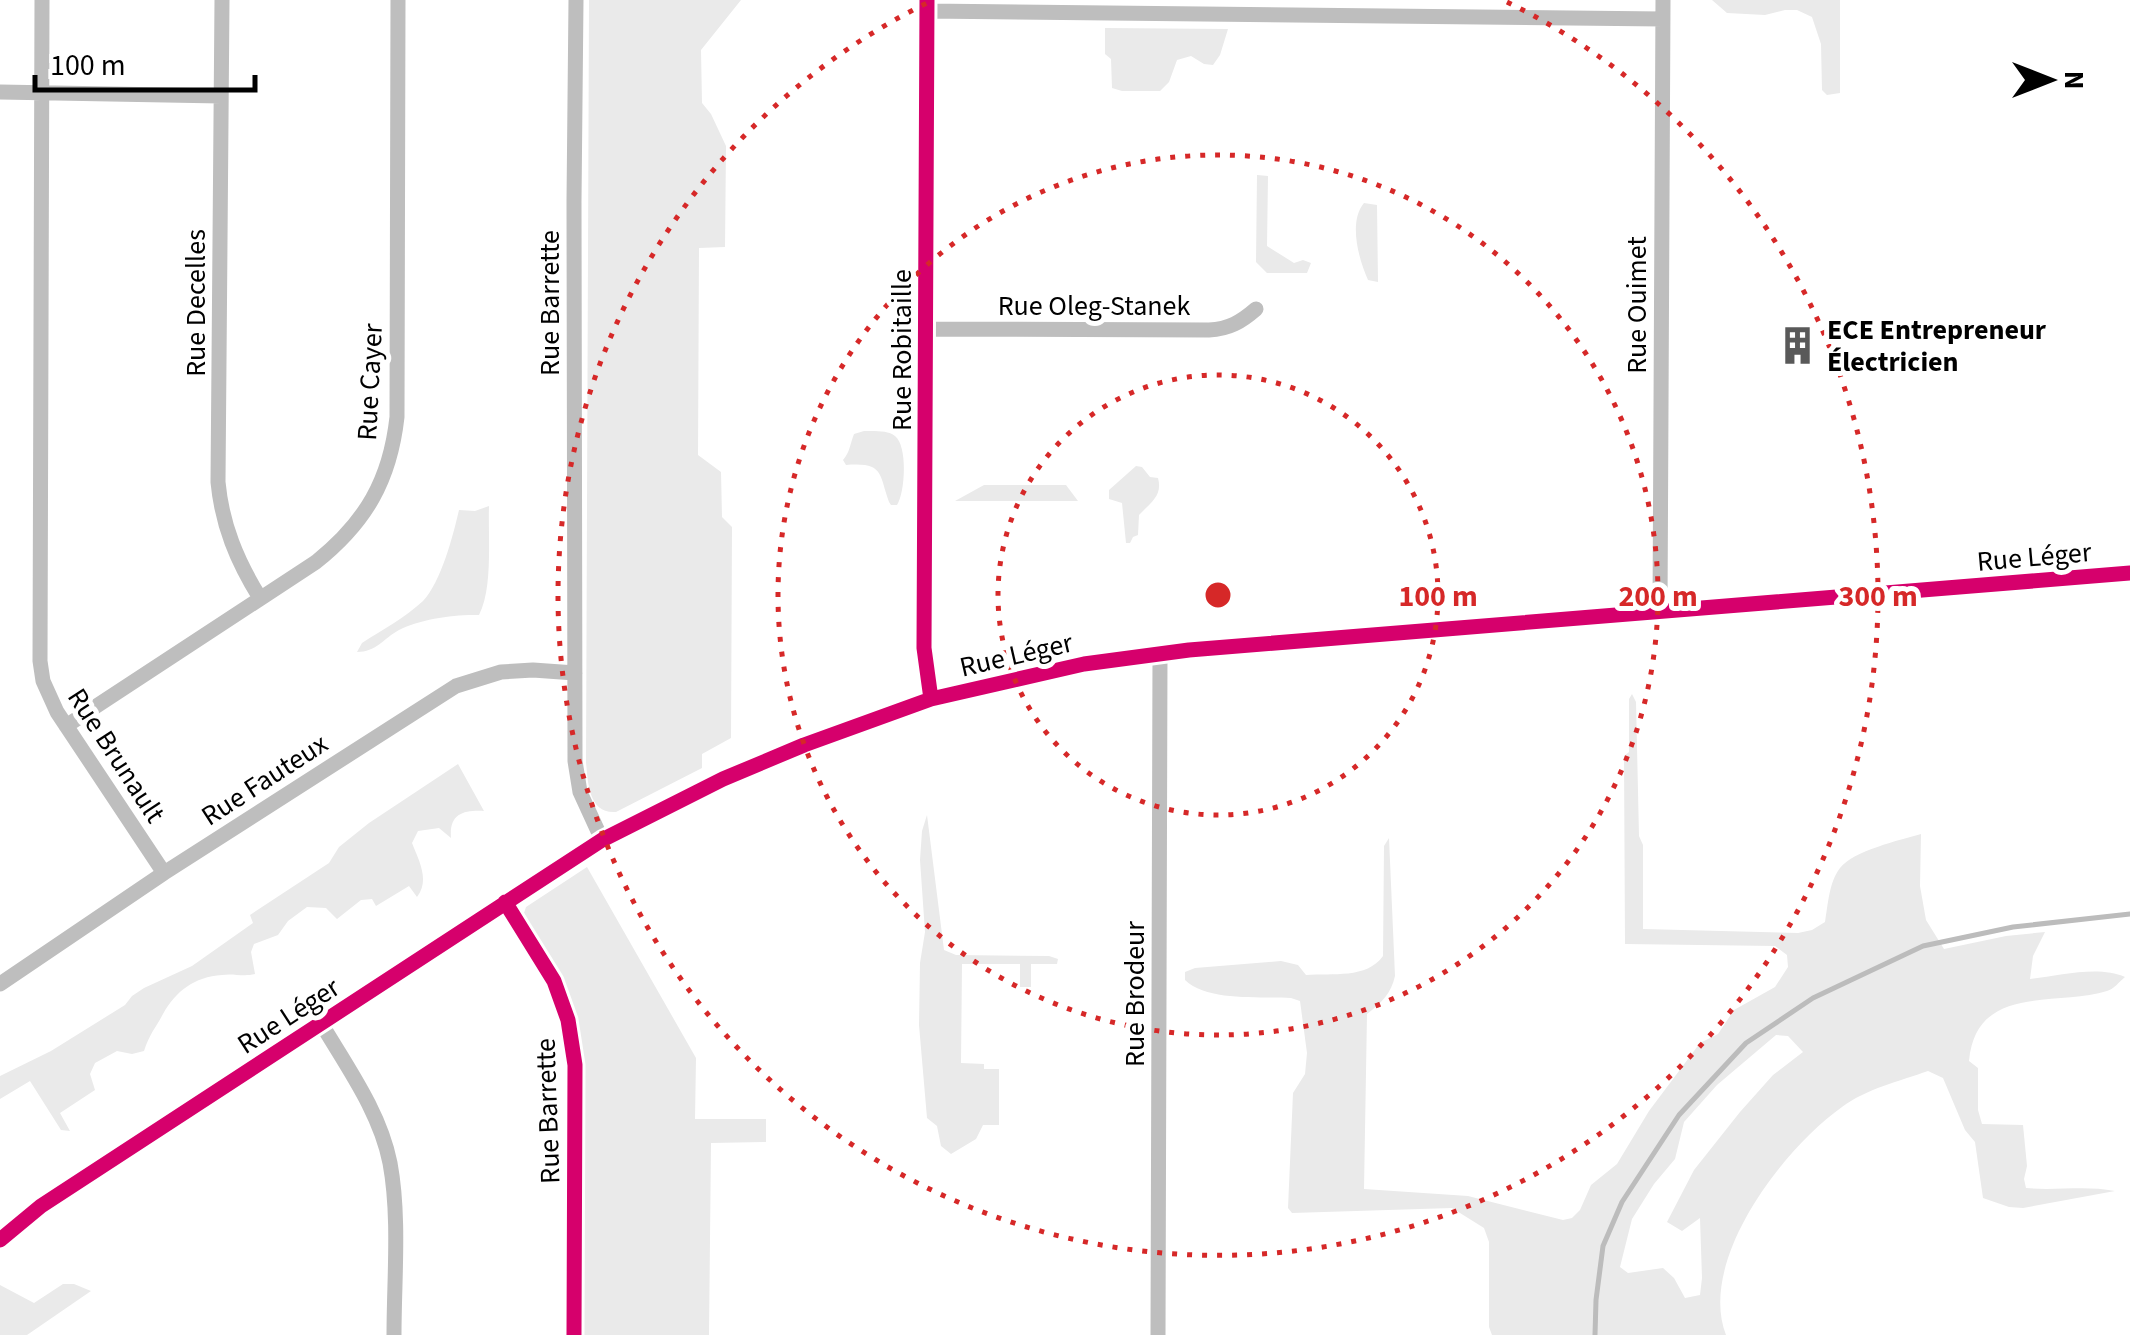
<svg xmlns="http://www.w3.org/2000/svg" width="2130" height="1335" viewBox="0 0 2130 1335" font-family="'Source Sans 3',sans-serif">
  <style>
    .green { fill: #eaeaea; fill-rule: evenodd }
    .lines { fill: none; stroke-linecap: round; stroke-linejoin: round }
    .stream { stroke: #bcbcbc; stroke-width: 5 }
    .minor { stroke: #bebebe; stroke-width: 15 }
    .cycleway-casing { stroke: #fff; stroke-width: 21 }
    .cycleway { stroke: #d6006c; stroke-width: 15 }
    .ring { fill: none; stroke: #d62828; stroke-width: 5; stroke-dasharray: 5 10 }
    .labels { text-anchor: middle; stroke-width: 10; stroke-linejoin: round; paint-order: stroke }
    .street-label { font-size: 28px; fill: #000; stroke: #fff }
    .poi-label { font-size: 28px; font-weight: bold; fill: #000; stroke: #fff; text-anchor: start }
    .centre { fill: #d62828; stroke: #fff; stroke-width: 5 }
    .ring-label { font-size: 30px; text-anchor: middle; font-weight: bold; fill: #d62828; stroke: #fff; stroke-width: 10; stroke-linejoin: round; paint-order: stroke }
  </style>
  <rect width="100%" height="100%" fill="#fff"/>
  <path class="green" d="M589 0H741L701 50 702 103 711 114 726 146 725 247 699 248 698 455 721 472 722 517 732 527 731 738 702 754V768L616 812C589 814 588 784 586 762Z
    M1712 0H1840V93L1827 95 1822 90 1821 44 1812 17 1797 10H1785L1765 15 1727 13Z
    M1105 28 1228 29 1220 55 1213 65 1204 64 1191 56 1177 60 1169 82 1160 91H1122L1112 88 1111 59 1105 54Z
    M1257 175 1268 176 1267 246 1294 263 1303 260 1311 263 1307 273H1267L1256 262Z
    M1364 203 1377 205 1378 282 1368 280C1359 260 1348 222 1364 203Z
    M864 431C873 431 888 430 895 436 908 446 905 493 897 505H891L889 502C879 474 884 462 846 465L843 460C850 452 850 444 854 434Z
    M1136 466 1142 467 1150 477 1158 478C1163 496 1150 503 1139 515L1138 535 1133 537 1130 543H1126L1122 503 1109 499V490Z
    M984 485H1066L1078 501H955Z
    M489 506C488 538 493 588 479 615 455 614 420 619 399 630 383 639 376 652 357 652L362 643C382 630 406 617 423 601 441 582 453 536 459 510L475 511Z
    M1632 694 1636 702 1639 836 1643 845V929L1798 933 1812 930 1825 922C1828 905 1829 882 1840 868 1853 851 1900 840 1921 834L1920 886 1926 920 1944 949 2006 936 2045 932 2033 956 2030 979C2059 976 2098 965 2125 977 2119 982 2114 989 2107 991 2057 1007 1976 983 1969 1061L1978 1068V1110L1982 1124 2023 1125 2027 1166 2024 1179 2026 1188C2056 1191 2085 1185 2115 1191L2023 1208 2009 1207 1983 1198 1975 1142 1965 1130 1943 1078 1928 1071C1900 1081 1866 1089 1842 1107 1784 1148 1697 1260 1726 1335H1492L1489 1327V1242L1484 1228 1452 1208 1292 1213 1288 1208 1293 1093 1305 1074 1307 1053 1300 1001 1291 998C1260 996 1208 1002 1185 980V972L1195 968 1281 961 1298 965 1306 975C1332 973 1367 979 1383 956L1384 846 1389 838 1395 976C1391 994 1382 1002 1367 1014L1364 1189 1468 1196 1563 1220 1572 1218 1580 1210 1591 1185 1617 1164 1649 1111 1700 1043 1718 1034 1734 1010 1775 987 1788 967 1787 955 1775 946 1625 944 1624 756 1629 752V699ZM1776 1035 1788 1036 1803 1052 1773 1075 1740 1112 1694 1170 1667 1222 1682 1231 1700 1218 1702 1278 1700 1295 1685 1298 1674 1278 1663 1268 1628 1273 1620 1267 1632 1219 1654 1184 1675 1159 1684 1122 1717 1085Z
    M458 764 484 811C463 810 449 814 451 838L439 828 418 831 412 843C419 861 430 880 417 897L409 886 376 906 372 899 361 900 337 919 326 908 307 907 288 921 278 935 254 944 251 952 255 974C243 977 233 973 222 975 194 977 176 991 163 1014 155 1029 150 1033 144 1051L132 1054 117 1051 95 1063 90 1074 95 1090 60 1113 70 1131 61 1130 30 1081 0 1099V1076L51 1051 125 1005 132 996 144 988 192 966 253 923 250 915 329 863 339 847 369 823Z
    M927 815 944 950 956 955 1049 956 1058 959 1057 964H1031V987H1020V964H962L961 1063 984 1064V1069H999V1125H983L976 1139 951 1154 941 1146 937 1126 927 1118 919 1025 920 963 925 932 920 860 922 831Z
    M587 867 696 1058 695 1119H766V1142L711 1143 709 1335H584V1097L580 1039 562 983 524 913 526 907Z
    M63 1284H74L91 1291 27 1335H0V1285L34 1303Z"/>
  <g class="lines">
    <path class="stream" d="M1595 1335 1596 1300 1603 1246 1622 1202 1679 1115 1746 1043 1813 998 1923 946 2013 927 2130 914"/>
    <path class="minor" d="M42 0 40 661 43 681 57 712 164 873
      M222 0 218 482C222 525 237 561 260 598
      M576 0 574 201 575 761 580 792 602 840
      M927 0 924 648 931 699
      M927 11 1663 19
      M0 92 221 96
      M926 329 1209 330C1229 329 1241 322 1256 309
      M1660 610 1663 0
      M66 726 316 562C366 522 390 480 397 417L398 0
      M505 902 554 981 568 1020 575 1065 574 1335
      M0 984 164 873 456 686 501 672 533 670 575 673
      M321 1023C347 1067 380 1112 390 1163 400 1217 394 1280 394 1335
      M0 1240 41 1206 602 840 723 779 804 745 931 699 1084 664 1189 650 2130 573
      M1158 1335 1160 653"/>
    <defs>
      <path id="cycleway" d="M927 0 924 648 931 699
        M505 902 554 981 568 1020 575 1065 574 1335
        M0 1240 41 1206 602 840 723 779 804 745 931 699 1084 664 1189 650 2130 573"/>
    </defs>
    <use href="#cycleway" class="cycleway-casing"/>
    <use href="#cycleway" class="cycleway"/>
  </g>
  <g class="ring">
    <circle cx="1218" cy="595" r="220"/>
    <circle cx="1218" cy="595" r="440"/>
    <path d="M1507 2A660 660 0 1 1 929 2"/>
  </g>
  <defs>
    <symbol id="building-bare" viewBox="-9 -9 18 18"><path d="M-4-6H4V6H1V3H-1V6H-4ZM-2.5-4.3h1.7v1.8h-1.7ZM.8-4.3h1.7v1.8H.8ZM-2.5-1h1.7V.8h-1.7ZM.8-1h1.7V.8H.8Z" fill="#595959" stroke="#fff" stroke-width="2.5" paint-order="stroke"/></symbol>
  </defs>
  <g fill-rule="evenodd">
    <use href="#building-bare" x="1770" y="318" width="55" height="55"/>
  </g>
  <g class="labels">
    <g class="street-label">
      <text transform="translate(195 303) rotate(-90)" y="10">Rue Decelles</text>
      <text transform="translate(549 303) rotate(-90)" y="10">Rue Barrette</text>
      <text x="1094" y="315">Rue Oleg-Stanek</text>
      <text transform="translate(1636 305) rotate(-90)" y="10">Rue Ouimet</text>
      <text transform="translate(901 350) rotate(-90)" y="10">Rue Robitaille</text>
      <text transform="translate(369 382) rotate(-87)" y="10">Rue Cayer</text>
      <text transform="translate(2034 556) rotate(-5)" y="10">Rue Léger</text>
      <text transform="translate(1016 654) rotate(-13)" y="10">Rue Léger</text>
      <text transform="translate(117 755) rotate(57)" y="10">Rue Brunault</text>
      <text transform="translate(264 779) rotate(-33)" y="10">Rue Fauteux</text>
      <text transform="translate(1134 994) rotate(-90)" y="10">Rue Brodeur</text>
      <text transform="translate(288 1015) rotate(-33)" y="10">Rue Léger</text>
      <text transform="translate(547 1111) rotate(-92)" y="10">Rue Barrette</text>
    </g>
    <g class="poi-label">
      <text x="1827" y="339">ECE Entrepreneur<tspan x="1827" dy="32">Électricien</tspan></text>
    </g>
  </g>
  <circle cx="1218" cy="595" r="15" class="centre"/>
  <g class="ring-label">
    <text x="1438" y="606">100 m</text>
    <text x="1658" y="606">200 m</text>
    <text x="1878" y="606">300 m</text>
  </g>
  <g transform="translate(2050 80) rotate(90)" stroke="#ffffff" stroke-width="8" paint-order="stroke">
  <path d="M0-8L18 38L0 25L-18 38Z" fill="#000000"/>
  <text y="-15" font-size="28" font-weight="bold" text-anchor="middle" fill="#000000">N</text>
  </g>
  <path d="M35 75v15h220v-15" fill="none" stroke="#000000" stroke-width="5"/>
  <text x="50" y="75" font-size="30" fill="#000000" stroke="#ffffff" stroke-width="8" paint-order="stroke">100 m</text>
</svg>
